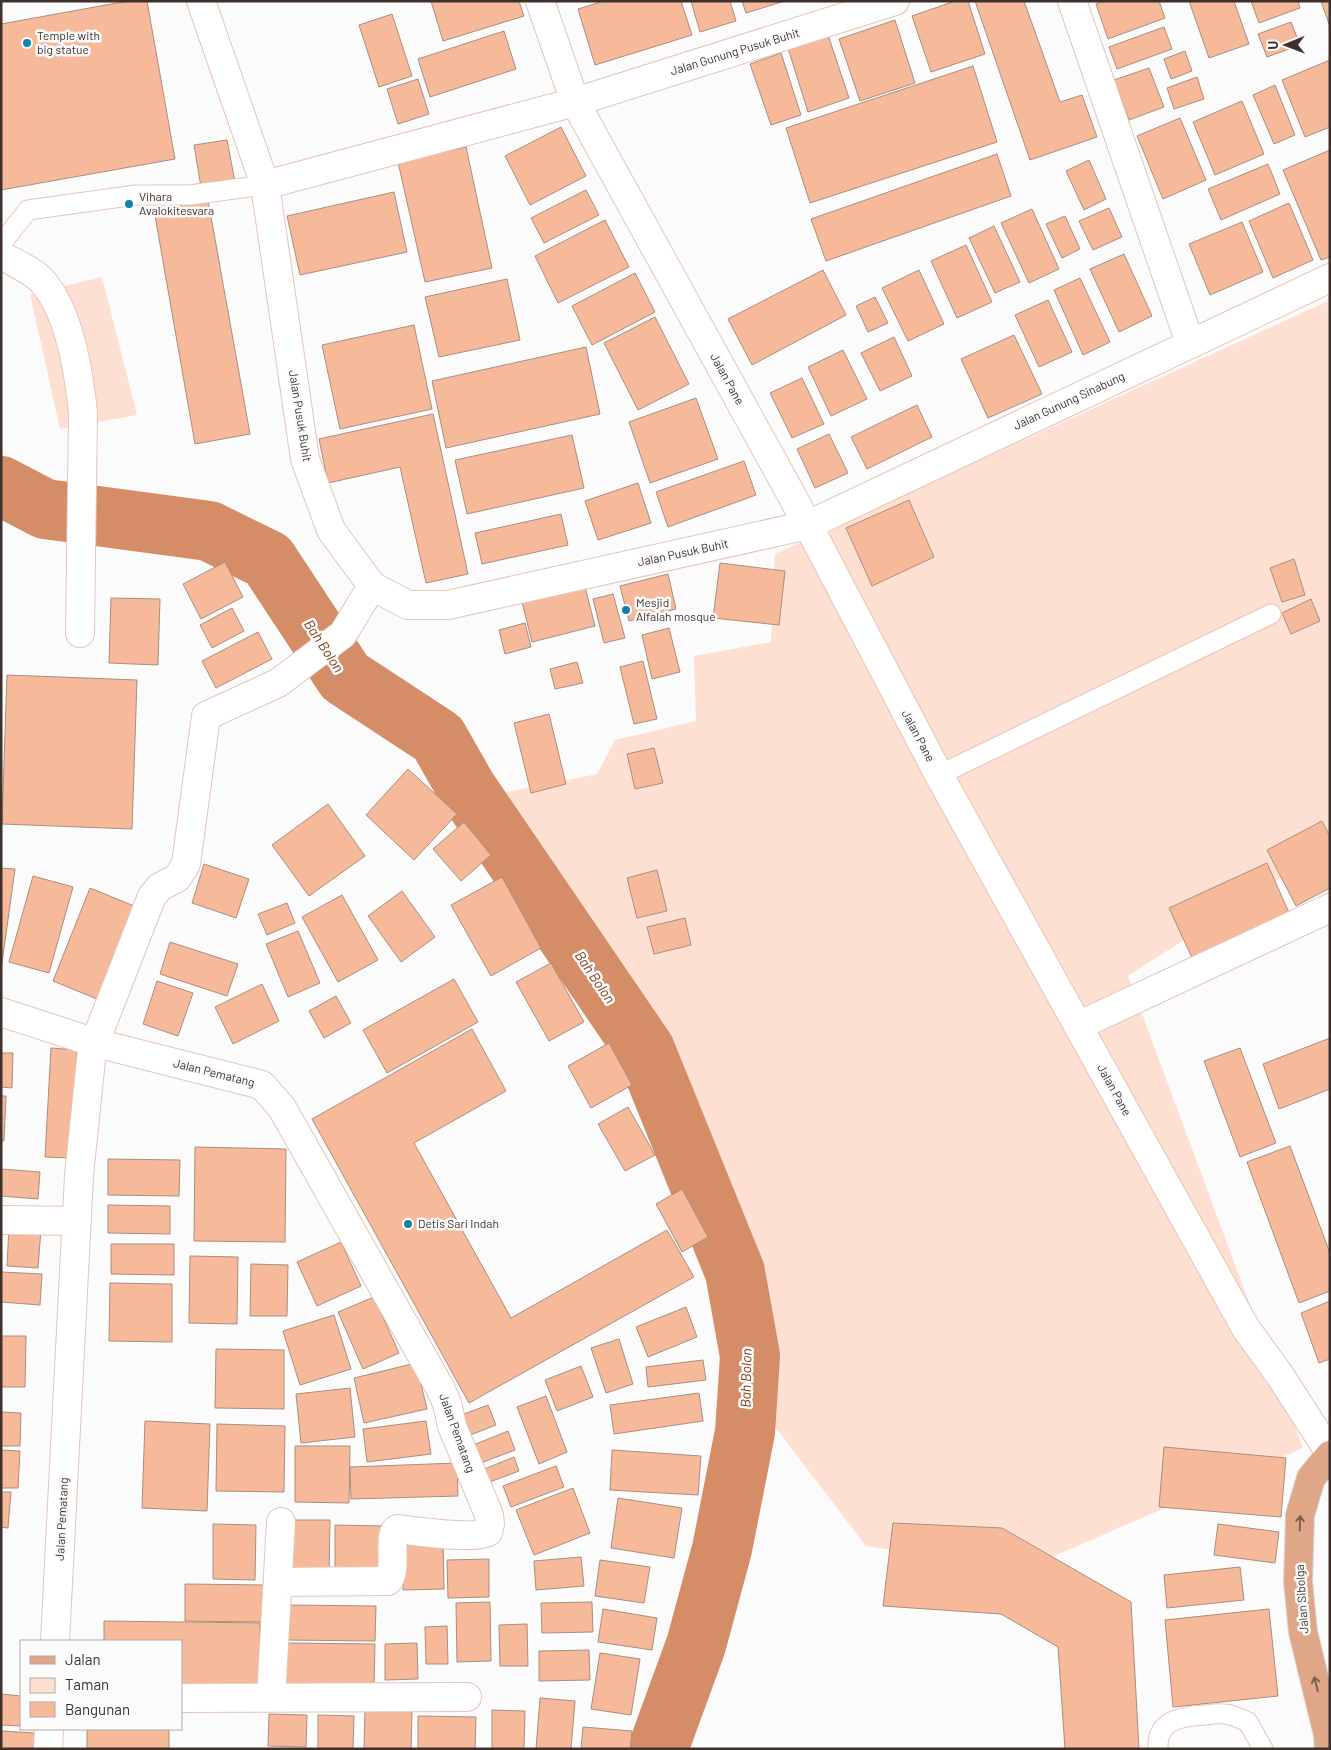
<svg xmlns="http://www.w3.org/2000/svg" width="1331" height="1750" viewBox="0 0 1331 1750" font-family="Barlow,sans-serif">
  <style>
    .green { fill: #fde0d2 }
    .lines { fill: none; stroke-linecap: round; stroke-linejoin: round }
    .river { stroke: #d58d68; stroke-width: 60 }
    .building { fill: #f6ba9b; stroke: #ab8d7e }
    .lane-casing { stroke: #e5c5b5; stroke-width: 21 }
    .street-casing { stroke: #e5c5b5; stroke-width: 30 }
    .secondary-casing { stroke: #e5c5b5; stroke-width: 30 }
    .primary-casing { stroke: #d8d6d5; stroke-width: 30 }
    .lane { stroke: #fff; stroke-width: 19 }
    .street { stroke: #fff; stroke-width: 28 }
    .secondary { stroke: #fff; stroke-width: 28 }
    .primary { stroke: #dfa788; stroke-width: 28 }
    .oneway { stroke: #7e6050 }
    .poi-dot { fill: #0e82a9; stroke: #fbfbfb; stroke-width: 2 }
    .labels { text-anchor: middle; stroke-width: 5; stroke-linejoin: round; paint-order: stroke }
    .poi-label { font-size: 12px; fill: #3e312b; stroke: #fbfbfb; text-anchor: start }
    .street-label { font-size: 12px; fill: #3e312b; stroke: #fbfbfb }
    .water-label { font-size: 14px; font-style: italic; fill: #7e3c13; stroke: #fbfbfb }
  </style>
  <rect width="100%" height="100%" fill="#fbfbfb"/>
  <path class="green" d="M102 277 137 415 60 429 30 294Z
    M1330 300V846L1128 976 1303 1448 1022 1570 866 1546 766 1415 748 1258 667 1060 497 794 597 774 615 740 696 721 694 656 771 642 775 554Z"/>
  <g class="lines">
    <path class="river" d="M1 486 45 509 209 531 268 560 345 677 438 738 467 789 645 1050 735 1272 750 1356 745 1432 722 1549 696 1645 658 1749"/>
  </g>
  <path class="building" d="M128 1H147L175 159 1 190V24Z
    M431 1H519L524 16 443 41Z
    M604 1H681L692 35 595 65 578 9Z
    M691 1H730L736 21 700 32Z
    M742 1H785L746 13Z
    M955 1H968L985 54 931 72 912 16Z
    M975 1H1024L1060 102 1082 95 1097 137 1030 160Z
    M1104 1H1159L1165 18 1108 39 1096 4Z
    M1189 1H1234L1249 44 1209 58Z
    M1251 1H1298L1300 8 1259 23Z
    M1321 1H1330V27Z
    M392 14 412 76 379 87 359 25Z
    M895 20 915 83 860 101 839 39Z
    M1291 22 1300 45 1267 57 1258 34Z
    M1164 27 1172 49 1117 69 1109 47Z
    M504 31 516 69 430 97 418 59Z
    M827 32 849 98 808 112 787 45Z
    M1185 51 1192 71 1171 79 1164 59Z
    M781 53 801 115 771 125 750 64Z
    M1330 60V127L1305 137 1282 80Z
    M973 66 997 142 810 203 786 128Z
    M1149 68 1164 107 1129 120 1114 80Z
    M1197 77 1204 99 1174 109 1167 88Z
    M418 79 429 114 398 124 387 89Z
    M1275 85 1295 135 1274 144 1253 95Z
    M1242 101 1264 154 1215 175 1193 122Z
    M1180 118 1206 180 1163 199 1137 136Z
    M561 127 586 176 530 205 505 156Z
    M227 140 236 187 202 193 194 145Z
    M466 147 492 268 425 282 398 162Z
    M1330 150V257L1321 260 1283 170Z
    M997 154 1011 196 826 261 811 219Z
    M1089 160 1106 199 1084 210 1066 171Z
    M1268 164 1280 194 1221 220 1208 189Z
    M586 190 599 215 544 243 531 218Z
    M394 192 407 252 300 275 287 216Z
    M208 200 250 434 195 444 154 210Z
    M1289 203 1313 260 1273 278 1249 221Z
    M1109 208 1122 237 1093 250 1079 221Z
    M1032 209 1059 269 1029 283 1001 223Z
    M1065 216 1080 249 1062 258 1046 224Z
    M605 220 629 267 558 303 535 256Z
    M1242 222 1263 272 1210 295 1189 244Z
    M994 226 1020 282 995 293 969 238Z
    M966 245 992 302 957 318 931 261Z
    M1124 254 1152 316 1119 332 1090 269Z
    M823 270 846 315 752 365 728 319Z
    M919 270 944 324 908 341 882 288Z
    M635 273 655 312 592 345 572 306Z
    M1080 278 1110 342 1083 355 1054 290Z
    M507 279 520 340 439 357 425 297Z
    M875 297 888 323 868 332 856 306Z
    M1048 300 1072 352 1039 367 1015 315Z
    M655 317 689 384 638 410 604 343Z
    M414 325 432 409 340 429 322 345Z
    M1014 335 1042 394 988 418 961 359Z
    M894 337 912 376 880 391 861 353Z
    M586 347 600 414 446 448 432 381Z
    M843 350 867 399 831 416 808 367Z
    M802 378 824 424 792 438 770 393Z
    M696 398 718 459 650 483 629 422Z
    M917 405 932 437 867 469 851 437Z
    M433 414 468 574 426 583 400 467 328 483 319 439Z
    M829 434 848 473 815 488 797 449Z
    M572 435 584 488 467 514 455 460Z
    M744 461 756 495 668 527 656 492Z
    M638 483 651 523 598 540 585 501Z
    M909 500 934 557 872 586 846 528Z
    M561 514 568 545 482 564 475 533Z
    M1294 559 1305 595 1282 602 1270 568Z
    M225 562 243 597 201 619 183 584Z
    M720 563 785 571 779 625 713 618Z
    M668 574 676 609 629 621 620 586Z
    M585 587 595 626 532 642 522 602Z
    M613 594 625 638 604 643 593 599Z
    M111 598 160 599 158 665 109 663Z
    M1311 599 1320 621 1291 634 1282 613Z
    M232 608 244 631 212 648 200 625Z
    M525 623 531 647 505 654 499 630Z
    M669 628 680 672 652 679 642 635Z
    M258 632 272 659 216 688 202 661Z
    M643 661 657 719 634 724 620 667Z
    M577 662 583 683 555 689 550 669Z
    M7 675 137 680 132 829 2 824Z
    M549 714 566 784 531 793 514 723Z
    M654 748 663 783 635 789 627 754Z
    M408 769 457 814 414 860 366 815Z
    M328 804 365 856 309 896 272 845Z
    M1322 821 1330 837V888L1296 906 1267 850Z
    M464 822 491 855 461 881 433 849Z
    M1267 863 1290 915 1193 960 1169 908Z
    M204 864 249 879 236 918 192 903Z
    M1 868 15 869 1 970Z
    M657 870 667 911 637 918 627 878Z
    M33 876 73 887 49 973 9 962Z
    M502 877 541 948 491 976 451 905Z
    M90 888 134 906 97 999 53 981Z
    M402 891 435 937 401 962 368 916Z
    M342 895 378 960 338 982 302 917Z
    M287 903 295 923 267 935 258 914Z
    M685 918 691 945 654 954 647 927Z
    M298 931 320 983 288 997 266 944Z
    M170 942 238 964 227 996 160 974Z
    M551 963 584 1022 549 1041 516 982Z
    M454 979 478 1022 387 1073 363 1030Z
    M157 981 193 993 178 1036 143 1024Z
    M262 984 279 1021 233 1044 215 1007Z
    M336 996 351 1023 324 1038 309 1011Z
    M472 1029 506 1091 414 1143 511 1318 667 1230 694 1277 469 1403 312 1119Z
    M1330 1038V1089L1279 1109 1263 1064Z
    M609 1043 632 1085 591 1108 568 1066Z
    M51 1048 77 1050 71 1158 45 1157Z
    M1240 1048 1276 1143 1240 1157 1204 1061Z
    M1 1053H13L12 1088 1 1087Z
    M1 1096H6L4 1141H1Z
    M628 1107 655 1155 625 1171 598 1124Z
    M1290 1146 1330 1253V1291L1299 1303 1247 1162Z
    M195 1147 286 1149 285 1242 194 1241Z
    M108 1159 180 1160 179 1196 108 1195Z
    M1 1169 40 1172 38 1199 1 1196Z
    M682 1189 708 1237 682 1252 656 1204Z
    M108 1205 170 1206V1234L108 1233Z
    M9 1227 41 1229 38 1268 7 1266Z
    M341 1242 361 1286 317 1306 297 1262Z
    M111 1244H174V1275L111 1274Z
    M190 1256 238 1257 237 1324 189 1323Z
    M251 1264 288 1265 287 1316H250Z
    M1 1272 42 1274 40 1305 1 1302Z
    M110 1283 172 1284V1342L109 1341Z
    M374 1297 399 1353 363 1369 338 1312Z
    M1330 1301V1359L1319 1363 1301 1313Z
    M686 1307 697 1337 648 1357 636 1327Z
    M334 1315 351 1369 300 1385 283 1331Z
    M1 1336H26L25 1387H1Z
    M619 1339 633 1384 606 1393 591 1348Z
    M216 1349 284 1350V1409L215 1408Z
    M703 1360 706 1380 648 1387 646 1367Z
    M416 1363 427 1409 364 1423 354 1378Z
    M581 1366 593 1397 557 1411 545 1380Z
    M350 1388 355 1437 301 1443 296 1394Z
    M699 1393 703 1421 614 1434 610 1405Z
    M546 1396 567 1452 539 1464 517 1407Z
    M488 1405 496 1425 465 1437 456 1417Z
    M1 1412 21 1413 20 1446H1Z
    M145 1421 210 1424 207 1511 142 1508Z
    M426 1421 431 1454 367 1462 363 1429Z
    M217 1424 285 1426 284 1492 216 1491Z
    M508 1431 515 1450 478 1464 471 1446Z
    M295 1446H350L349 1503 295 1502Z
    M1164 1447 1286 1458 1281 1517 1159 1507Z
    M1 1450 20 1451 18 1488H1Z
    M612 1450 701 1456 698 1495 610 1490Z
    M514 1457 519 1471 487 1483 482 1470Z
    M457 1463 458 1496 351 1499 350 1467Z
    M556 1466 564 1487 511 1507 503 1486Z
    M573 1488 590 1533 534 1555 516 1510Z
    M1 1492H11L8 1528 1 1527Z
    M618 1498 682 1508 674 1558 611 1548Z
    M284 1520H330L329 1577H283Z
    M893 1523 1002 1528 1131 1602 1139 1749H1065L1058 1647 1001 1614 883 1606Z
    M213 1524 256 1525 255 1580 213 1579Z
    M1218 1524 1279 1532 1275 1563 1214 1555Z
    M335 1525 383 1526 382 1575 335 1574Z
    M403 1540H443L444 1589 403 1590Z
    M581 1557 584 1586 536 1590 534 1561Z
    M489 1559V1597L448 1598 447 1560Z
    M600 1560 650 1567 644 1603 595 1596Z
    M1240 1567 1244 1600 1167 1608 1164 1575Z
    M185 1584 264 1585 263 1622 185 1621Z
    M490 1602 491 1661 457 1662 456 1603Z
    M592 1602 593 1632 542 1633 541 1603Z
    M287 1605 376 1606 375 1641 287 1640Z
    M603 1609 657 1618 652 1650 598 1642Z
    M1269 1609 1278 1696 1173 1707 1165 1620Z
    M104 1621 260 1623 259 1688 181 1687V1641H104Z
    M527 1624 528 1666H500L499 1625Z
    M447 1626 448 1664H426L425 1627Z
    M287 1643 375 1644 374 1686 286 1684Z
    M417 1643 418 1679 385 1680V1644Z
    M589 1650 590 1680 539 1681V1651Z
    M600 1653 640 1659 631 1715 591 1709Z
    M1 1694 21 1696V1726L1 1725Z
    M540 1698 575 1701 571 1749H536Z
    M492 1710 525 1711 524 1749H492Z
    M365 1711H412L411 1749H364Z
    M269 1714 307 1715 306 1747 268 1746Z
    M318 1715 354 1716 353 1749H318Z
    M418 1716 476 1717 475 1749H418Z
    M583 1727 632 1731 630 1749H581Z
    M87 1729H169V1749H87Z
    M1 1731 35 1733 34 1749H1Z"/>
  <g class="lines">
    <defs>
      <path id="lane" d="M1 244 28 210 136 195H190L265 185
        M939 775 1271 614
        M1158 1749C1156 1720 1182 1716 1205 1715 1212 1714 1219 1713 1225 1714 1233 1715 1241 1719 1248 1722L1263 1749"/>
      <path id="street" d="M201 1 265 185 305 459 331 530 372 586 408 605H448L808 525 1330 278
        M1072 1 1190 343
        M265 185 575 102 895 1
        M1 255C14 263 34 271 43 282 70 313 79 373 83 413L80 633
        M1 1012 96 1043 262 1085 282 1108 439 1386 447 1403 452 1426 489 1515 490 1524 488 1532C473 1540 416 1531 397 1529 387 1535 398 1568 388 1581L278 1582
        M1078 1026 1330 908
        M1 1220 77 1221
        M55 1641 79 1175 92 1050 152 896 160 887 177 878 186 864 206 716 278 683 343 634 372 586
        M181 1698 467 1697
        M271 1698 281 1522
        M48 1749 49 1729"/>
      <path id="secondary" d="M540 1 575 102 808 525 939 775 1245 1327 1279 1374 1330 1453"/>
      <path id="primary" d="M1329 1749 1328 1735 1303 1632 1298 1582 1300 1515 1311 1478 1330 1455"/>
    </defs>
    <use href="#lane" class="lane-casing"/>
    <use href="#street" class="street-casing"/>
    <use href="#secondary" class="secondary-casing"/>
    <use href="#primary" class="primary-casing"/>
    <use href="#lane" class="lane"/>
    <use href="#street" class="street"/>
    <use href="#secondary" class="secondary"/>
    <use href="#primary" class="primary"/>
  </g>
  <defs><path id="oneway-shaft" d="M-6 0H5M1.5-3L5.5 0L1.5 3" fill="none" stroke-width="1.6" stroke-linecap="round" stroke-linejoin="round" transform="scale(1.25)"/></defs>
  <g class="oneway">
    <use href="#oneway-shaft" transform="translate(1300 1523) rotate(-88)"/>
    <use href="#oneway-shaft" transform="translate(1316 1684) rotate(-104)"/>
  </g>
  <g class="poi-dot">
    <circle cx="27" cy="43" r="5"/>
    <circle cx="129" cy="204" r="5"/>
    <circle cx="626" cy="610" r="5"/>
    <circle cx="408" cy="1224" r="5"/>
  </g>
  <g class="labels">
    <g class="poi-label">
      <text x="37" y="40">Temple with<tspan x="37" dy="14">big statue</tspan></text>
      <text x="139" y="201">Vihara<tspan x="139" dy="14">Avalokitesvara</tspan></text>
      <text x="636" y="607">Mesjid<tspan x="636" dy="14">Alfalah mosque</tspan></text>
      <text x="418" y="1228">Detis Sari Indah</text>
    </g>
    <g class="street-label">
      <text transform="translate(735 52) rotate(-17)" y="4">Jalan Gunung Pusuk Buhit</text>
      <text transform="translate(727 379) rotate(61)" y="4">Jalan Pane</text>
      <text transform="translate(1069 401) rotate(-25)" y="4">Jalan Gunung Sinabung</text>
      <text transform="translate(300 416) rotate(81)" y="4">Jalan Pusuk Buhit</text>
      <text transform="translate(683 553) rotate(-12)" y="4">Jalan Pusuk Buhit</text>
      <text transform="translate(918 736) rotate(62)" y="4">Jalan Pane</text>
      <text transform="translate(214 1073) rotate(14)" y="4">Jalan Pematang</text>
      <text transform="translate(1114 1090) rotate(61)" y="4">Jalan Pane</text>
      <text transform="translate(457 1433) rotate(70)" y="4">Jalan Pematang</text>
      <text transform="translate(62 1519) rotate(-87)" y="4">Jalan Pematang</text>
      <text transform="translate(1302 1599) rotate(-94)" y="4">Jalan Sibolga</text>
    </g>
    <g class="water-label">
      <text transform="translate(324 646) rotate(57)" y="5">Bah Bolon</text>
      <text transform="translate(595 977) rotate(56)" y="5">Bah Bolon</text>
      <text transform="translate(746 1378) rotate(-89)" y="5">Bah Bolon</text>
    </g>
  </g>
  <rect width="1331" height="1750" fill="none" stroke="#3e312b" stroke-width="5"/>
  <rect x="20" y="1640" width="162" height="90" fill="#fbfbfb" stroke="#afaaa8"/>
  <rect x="30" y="1656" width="25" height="8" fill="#dfa788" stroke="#afaaa8"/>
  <text x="65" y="1665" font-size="15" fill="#3e312b">Jalan</text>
  <rect x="30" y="1678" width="25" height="15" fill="#fde0d2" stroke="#afaaa8"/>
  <text x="65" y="1690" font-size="15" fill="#3e312b">Taman</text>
  <rect x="30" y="1702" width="25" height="15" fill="#f6ba9b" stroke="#afaaa8"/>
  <text x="65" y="1715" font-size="15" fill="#3e312b">Bangunan</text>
  <g transform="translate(1286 45) rotate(269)" stroke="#fbfbfb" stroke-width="4" paint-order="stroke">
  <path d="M0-4L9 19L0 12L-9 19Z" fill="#3e312b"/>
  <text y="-8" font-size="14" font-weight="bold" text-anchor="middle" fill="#3e312b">U</text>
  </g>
</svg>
